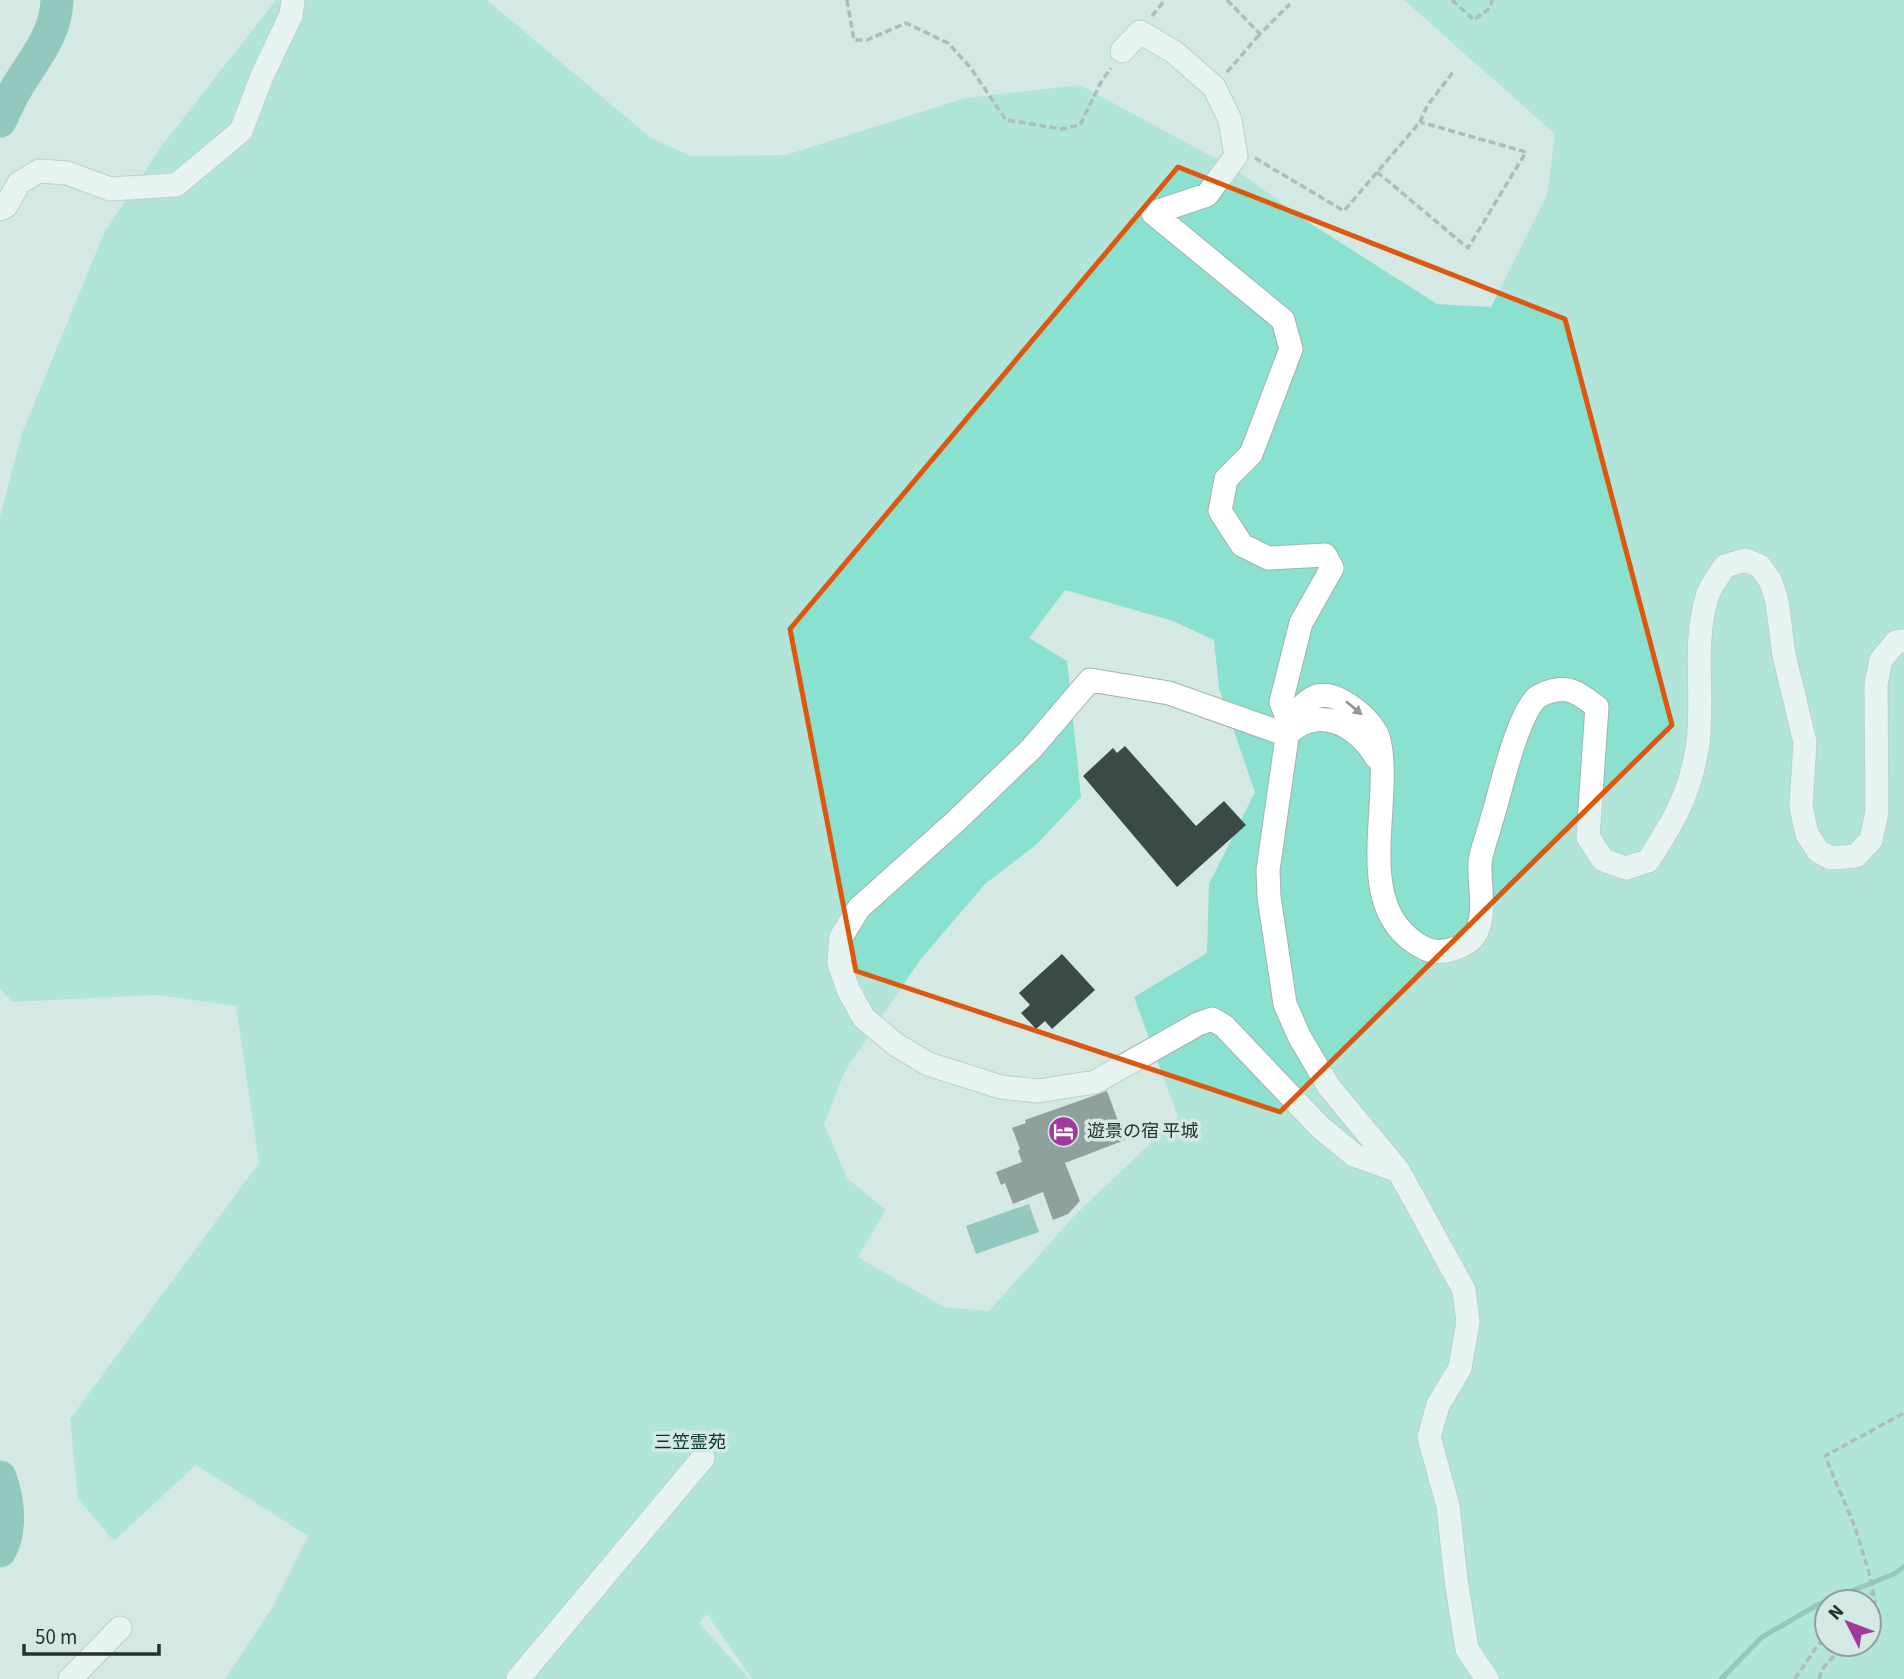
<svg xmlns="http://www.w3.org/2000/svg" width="1904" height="1679" viewBox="0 0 1904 1679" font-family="'Source Sans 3','Noto Sans JP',sans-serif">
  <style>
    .green { fill: #8ae1cf; fill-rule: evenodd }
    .water { fill: #43a190 }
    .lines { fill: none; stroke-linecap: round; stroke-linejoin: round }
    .stream { stroke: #43a190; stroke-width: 5 }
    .river { stroke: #43a190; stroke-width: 33 }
    .building { fill: #3a4b47 }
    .minor-casing { stroke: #9fb3ae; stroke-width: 25 }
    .path { stroke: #7a8985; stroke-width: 3.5; stroke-dasharray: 7 3.5; stroke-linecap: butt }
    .minor { stroke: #fff; stroke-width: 23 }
    .oneway { fill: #949896 }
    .marked { fill: none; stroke: #de570e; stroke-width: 5; stroke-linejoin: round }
    .labels { text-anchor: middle; stroke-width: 7; stroke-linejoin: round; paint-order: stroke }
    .poi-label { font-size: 18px; fill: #28302e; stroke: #d4e9e4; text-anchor: start }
    .park-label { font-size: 18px; fill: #06332c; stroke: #d4e9e4 }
  </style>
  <rect width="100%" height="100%" fill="#d4e9e4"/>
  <path class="green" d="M276 0H487L651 138 691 156 786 155 965 98 1080 85 1235 169 1305 220 1437 304 1491 307 1547 195 1555 134 1404 0H1904V1679H752L707 1614 699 1623 750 1679H225L272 1608 308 1536 196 1465 114 1541 78 1499 70 1419 259 1163 236 1006 157 995 12 1002 0 988V517L22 433 104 233 163 144ZM1065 590 1173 621 1214 640 1219 688 1255 792 1209 884 1207 953 1134 997 1178 1117 1075 1215 989 1311 944 1307 858 1257 886 1210 847 1178 824 1124 845 1071 920 960 985 884 1036 845 1081 797 1067 661 1029 638ZM1827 1602H1869V1644H1827Z"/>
  <path class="water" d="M1029 1204 1039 1232 976 1254 966 1226Z"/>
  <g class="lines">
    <path class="stream" d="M1721 1679 1762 1637 1819 1604 1894 1574 1904 1567"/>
    <path class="river" d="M0 121C4 113 8 104 12 96 29 64 56 38 57 0
      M0 1477C8 1499 12 1529 0 1551"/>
  </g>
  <path class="building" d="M1125 746 1196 826 1224 801 1246 825 1177 887 1083 776 1113 748 1117 753Z
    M1062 954 1095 990 1052 1029 1045 1021 1036 1029 1021 1013 1030 1005 1019 993Z
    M1107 1091 1125 1140 1065 1163 1080 1201 1068 1214 1053 1220 1043 1192 1013 1204 1005 1183 1001 1185 996 1172 1022 1162 1018 1151 1020 1149 1012 1128 1026 1123 1025 1120Z"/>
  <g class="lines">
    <defs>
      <path id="minor" d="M1122 51 1140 32 1174 52 1214 87 1230 120 1236 156 1207 195 1153 213 1283 320 1291 349 1251 454 1226 479 1220 511 1242 545 1268 558 1325 555 1332 568 1301 623 1281 702 1289 723
        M0 209 6 206 19 183 39 171 67 173 110 189 176 185 241 131 262 76 291 15 293 0
        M1287 735 1169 693 1090 680 1032 748 956 821 859 908 841 937 839 963 848 989 863 1017 895 1044 928 1064 1001 1087 1038 1091 1095 1082 1198 1024 1212 1019 1224 1026 1320 1127 1354 1155 1396 1170
        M1287 735C1317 704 1357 724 1376 757
        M70 1679 120 1628
        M518 1679 703 1458
        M1487 1679 1467 1649 1456 1580 1448 1506 1429 1437 1438 1405 1460 1368 1468 1322 1464 1290 1398 1170 1329 1087 1299 1036 1285 1004 1269 897 1268 870 1289 723C1310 691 1326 686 1357 711 1365 717 1377 730 1379 740 1394 805 1348 912 1426 949 1441 956 1470 947 1477 931 1486 910 1479 886 1480 863 1481 850 1488 835 1491 822 1501 791 1515 721 1536 698 1538 696 1542 695 1545 693 1568 684 1579 693 1597 707L1588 837 1603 860 1626 868 1648 861C1674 821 1691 792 1698 743 1704 694 1692 642 1708 594 1712 584 1719 575 1725 566L1745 560 1760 566 1771 582 1777 601 1784 655 1805 742 1801 807 1807 834 1818 851 1831 858 1856 856 1871 840 1877 812 1876 684 1881 660 1896 642 1904 641"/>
    </defs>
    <use href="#minor" class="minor-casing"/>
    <path class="path" d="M847 0 854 40H867L906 23 948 43 970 67 1006 120 1062 129 1080 125 1101 82 1111 68
      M1227 0 1260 34 1290 4
      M1452 0 1474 20 1490 8 1492 0
      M1152 16 1165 0
      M1227 72 1260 34
      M1255 158 1344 211 1420 122 1427 106 1453 72
      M1377 172 1468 248 1526 152 1420 122
      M1863 1602 1873 1592
      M1869 1616 1875 1601 1870 1576 1855 1527 1825 1456 1904 1413
      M1795 1679 1817 1646 1827 1636
      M1819 1679 1823 1668 1845 1644"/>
    <use href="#minor" class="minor"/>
  </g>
  <defs><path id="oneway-solid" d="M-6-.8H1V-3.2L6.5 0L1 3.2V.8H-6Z" transform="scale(1.75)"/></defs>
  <use class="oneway" href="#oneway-solid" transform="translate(1354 708) rotate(40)"/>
  <path d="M0 0H1904V1679H0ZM1178 167 1565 319 1672 725 1280 1112 856 971 790 629Z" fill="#d4e9e4" fill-opacity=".55" fill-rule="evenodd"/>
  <path class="marked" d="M1178 167 1565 319 1672 725 1280 1112 856 971 790 629Z"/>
  <defs>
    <symbol id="hotel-disc" viewBox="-11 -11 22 22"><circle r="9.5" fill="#a13a9d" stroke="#d4e9e4"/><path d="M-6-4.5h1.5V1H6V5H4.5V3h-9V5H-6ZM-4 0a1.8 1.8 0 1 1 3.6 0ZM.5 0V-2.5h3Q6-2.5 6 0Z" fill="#fff"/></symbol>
  </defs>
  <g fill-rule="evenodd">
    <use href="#hotel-disc" x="1046" y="1114" width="35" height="35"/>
  </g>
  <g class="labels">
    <g class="poi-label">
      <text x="1087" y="1137">遊景の宿 平城</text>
    </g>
    <g class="park-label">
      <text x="690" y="1448">三笠霊苑</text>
    </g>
  </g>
  <g transform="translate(1848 1623) rotate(312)"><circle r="33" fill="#d4e9e4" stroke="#8f9f9b" stroke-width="2"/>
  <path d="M0-5L12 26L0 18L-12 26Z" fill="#a13a9d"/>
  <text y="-10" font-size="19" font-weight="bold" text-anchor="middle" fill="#28302e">N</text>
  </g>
  <path d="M24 1644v10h135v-10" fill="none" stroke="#28302e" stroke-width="3.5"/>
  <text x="35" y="1644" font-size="21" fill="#28302e" stroke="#d4e9e4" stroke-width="5" paint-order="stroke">50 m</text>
</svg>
